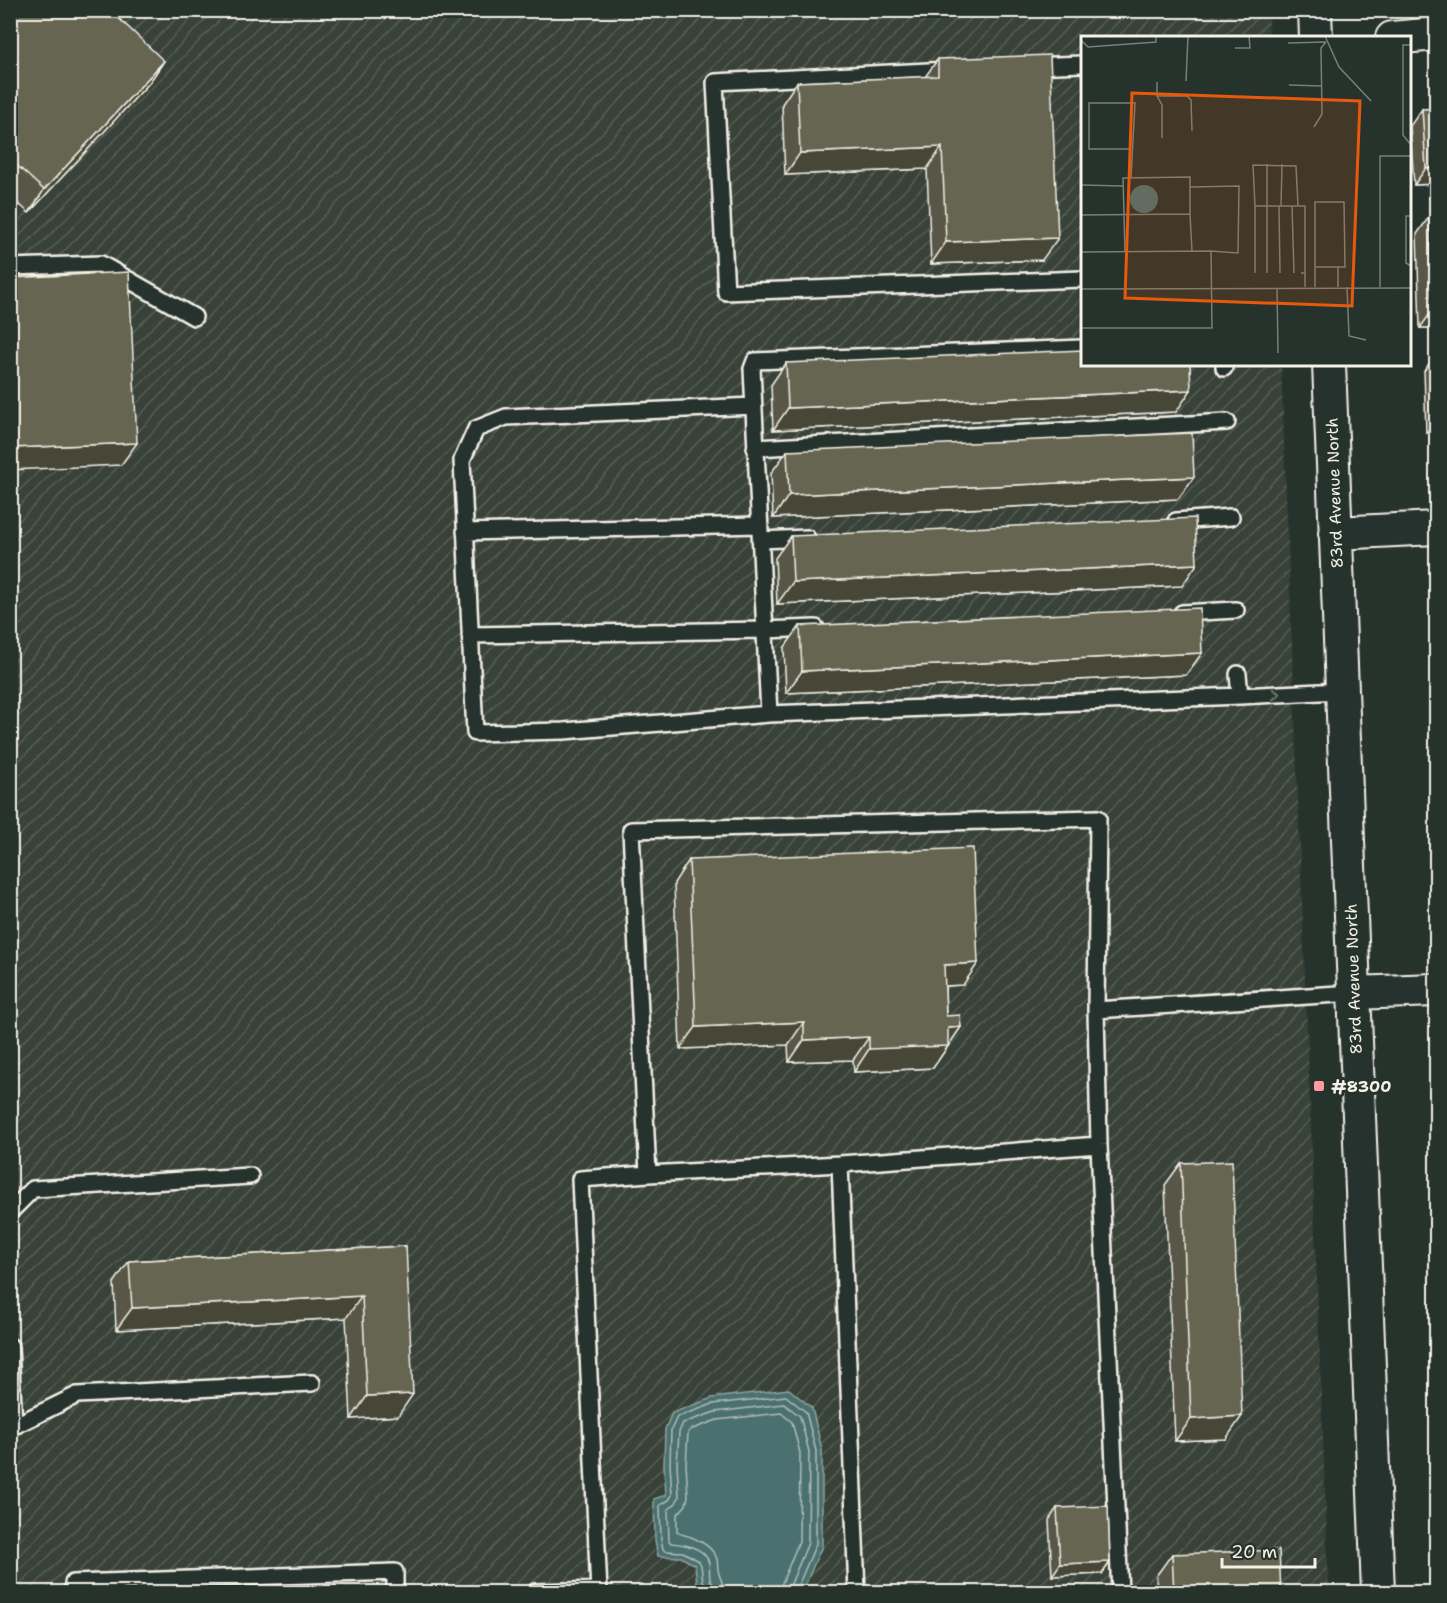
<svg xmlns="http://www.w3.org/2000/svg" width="1447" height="1603" viewBox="0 0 1447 1603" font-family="'Shantell Sans',sans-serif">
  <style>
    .industrial { fill: url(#industrial-furrows) }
    .water { fill: #4b706f; stroke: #8fa49f; stroke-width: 1.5 }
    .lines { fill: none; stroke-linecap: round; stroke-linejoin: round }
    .shore { stroke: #b0bdb8; stroke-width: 1.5 }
    .lane-casing { stroke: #f4f1e8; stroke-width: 20 }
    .street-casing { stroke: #f4f1e8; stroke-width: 36 }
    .lane { stroke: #26332d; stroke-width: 15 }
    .street { stroke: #26332d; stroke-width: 32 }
    .wall { fill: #585746; stroke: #f4f1e8; stroke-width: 1.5 }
    .shaded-wall { fill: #474739; stroke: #f4f1e8; stroke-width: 1.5 }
    .building { fill: #666551; stroke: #f4f1e8; stroke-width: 1.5 }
    .oneway { stroke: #6e766e }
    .poi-dot { fill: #ff9aa2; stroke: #26332d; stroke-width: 2 }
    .labels { text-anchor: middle; stroke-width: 6; stroke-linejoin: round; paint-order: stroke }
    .street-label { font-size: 16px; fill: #f4f1e8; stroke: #26332d }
    .poi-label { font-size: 16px; font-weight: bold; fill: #f4f1e8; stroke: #26332d; text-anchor: start }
    .inset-road { fill: none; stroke: #787f78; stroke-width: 1.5 }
    .view { fill: #e8590c; fill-opacity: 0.15; stroke: #e8590c; stroke-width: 3 }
    .inset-edge { fill: none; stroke: #f4f1e8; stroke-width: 3 }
  </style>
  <defs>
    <pattern id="industrial-furrows" width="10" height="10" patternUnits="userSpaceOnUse" patternTransform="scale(1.5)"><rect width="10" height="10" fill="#394238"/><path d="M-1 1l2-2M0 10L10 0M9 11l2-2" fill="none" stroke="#565e55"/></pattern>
  </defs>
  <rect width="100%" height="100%" fill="#26332d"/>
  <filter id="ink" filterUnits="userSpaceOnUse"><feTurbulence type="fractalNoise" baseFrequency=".0167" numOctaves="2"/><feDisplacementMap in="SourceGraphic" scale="12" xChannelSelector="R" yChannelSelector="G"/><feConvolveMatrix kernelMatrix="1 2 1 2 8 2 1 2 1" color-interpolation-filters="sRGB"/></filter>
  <g filter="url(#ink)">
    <path class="industrial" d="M11 11H1268L1269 37 1082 38V364L1281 365 1329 1592H11Z"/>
    <path class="water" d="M789 1389 812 1408 822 1450V1546L802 1592H703L697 1584 695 1565 681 1557 658 1556 655 1540 654 1499 666 1495 664 1465 665 1429 672 1413 712 1398Z"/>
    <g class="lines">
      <path class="shore" d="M708 1592V1588L703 1581 701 1565 699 1561 683 1552 665 1551 663 1549 661 1539 660 1505 669 1500 672 1495 670 1464 671 1430 677 1417 713 1404 786 1396 806 1412 816 1451V1544L797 1588V1592
        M715 1592C715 1586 712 1584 710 1579 709 1574 710 1568 709 1563 705 1548 684 1544 671 1543L669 1541 668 1510 676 1503 679 1497 677 1464 679 1432 683 1423 715 1412 784 1404 800 1416 809 1452 808 1543 790 1586 789 1592
        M724 1592C724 1585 721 1581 719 1574 717 1569 718 1564 717 1559 713 1548 701 1541 691 1537 686 1535 681 1535 677 1532V1515L686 1505 688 1496 686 1464 688 1433 690 1430 717 1420 781 1413 792 1422 800 1453 799 1541 782 1583 780 1592"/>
      <defs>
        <path id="lane" d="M1032 66 1082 64
          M948 70 715 82 726 292 1082 279
          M10 267 101 264 194 317
          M1082 348 755 361 752 369 769 714 1240 696
          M1224 364V368
          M754 406 506 417 476 429 462 460 475 733 564 731 769 714
          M755 448 1227 422
          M1176 521 1231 517
          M465 532 759 525
          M760 540 807 538
          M1182 613 1236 610
          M470 635 764 630 816 628
          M1238 674 1240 696 1341 691
          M1096 1010 1099 1145 1120 1592
          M840 1164 1099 1145
          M10 1212 33 1189 250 1176
          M10 1346 14 1426H10
          M14 1426 77 1395 312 1383
          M73 1592V1583L395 1572V1592
          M535 1592 599 1590
          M599 1592 580 1179 648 1174
          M857 1592 840 1164 648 1174 631 830 1098 818 1096 1010 1353 993"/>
        <path id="street" d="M1315 10 1316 38
          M1392 38 1436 34
          M1329 364 1378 1592
          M1335 533 1436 528
          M1353 993 1436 990"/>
      </defs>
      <use href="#lane" class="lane-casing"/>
      <use href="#street" class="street-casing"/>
      <use href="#lane" class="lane"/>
      <use href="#street" class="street"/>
    </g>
    <path class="wall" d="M10 10 164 61 149 83 29 213 10 196Z
      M938 59 1042 260 931 264 927 169 785 175 782 104 797 82 925 77Z
      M1422 109 1437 184 1414 185 1410 126Z
      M1429 217 1437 328H1420L1417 234Z
      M1436 354 1437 432 1426 433 1424 371Z
      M786 363 1176 412 773 430 771 385Z
      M787 451 1178 499 773 518 771 473Z
      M791 536 1182 586 777 604 775 558Z
      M1437 610V715H1432L1430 619Z
      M800 626 1202 653 1186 675 786 693 784 648Z
      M689 860 963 985 945 986 946 1016 961 1027 933 1068 854 1072 853 1060 789 1062 788 1045 680 1049 674 883Z
      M1181 1163 1226 1439 1175 1441 1165 1185Z
      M406 1246 398 1416 351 1419 346 1318 116 1330 114 1283 129 1261Z
      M1057 1508 1110 1562 1102 1574 1052 1576 1049 1520Z
      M1172 1554 1281 1593H1157L1156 1576Z"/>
    <path class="shaded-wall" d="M164 61 149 83 29 213 44 190Z
      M942 147 927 169 785 175 800 153Z
      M1426 168H1437V184L1414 185Z
      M1058 238 1042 260 931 264 946 242Z
      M1432 311H1437V328H1420Z
      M1191 390 1176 412 773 430 788 408Z
      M1437 418V432L1426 433Z
      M137 443 121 465 10 470V448Z
      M1194 477 1178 499 773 518 789 495Z
      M1197 564 1182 586 777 604 793 582Z
      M1202 653 1186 675 786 693 802 671Z
      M1437 709V715H1432Z
      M978 963 963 985 928 987 944 965Z
      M804 1022 788 1045 680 1049 696 1027Z
      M961 1027 933 1068 854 1072 869 1049 948 1028Z
      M869 1037 853 1060 789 1062 804 1040Z
      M362 1296 346 1318 116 1330 132 1308Z
      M413 1394 398 1416 351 1419 367 1396Z
      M1242 1416 1226 1439 1175 1441 1191 1419Z
      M1110 1562 1102 1574 1052 1576 1060 1564Z"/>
    <path class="building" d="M10 10H110L164 61 44 190 10 159Z
      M1050 55 1058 238 946 242 942 147 800 153 797 82 938 76V59Z
      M1437 108V168H1426L1422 109Z
      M1429 217H1437V311H1432Z
      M129 272 137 443 10 448V278Z
      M1083 350V364H1190L1191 390 788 408 786 363Z
      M1192 433 1194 477 789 495 787 451Z
      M1195 518 1197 564 793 582 791 536Z
      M1200 608 1202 653 802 671 800 626Z
      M973 848 978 963 944 965 946 1016 960 1015 961 1027 948 1028V1046L869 1049V1037L804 1040V1022L696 1027 689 860Z
      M1232 1161 1242 1416 1191 1419 1181 1163Z
      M406 1246 413 1394 367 1396 362 1296 132 1308 129 1261Z
      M1108 1506 1110 1562 1060 1564 1057 1508Z
      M1279 1550 1281 1593H1174L1172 1554Z"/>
    <defs><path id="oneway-chevron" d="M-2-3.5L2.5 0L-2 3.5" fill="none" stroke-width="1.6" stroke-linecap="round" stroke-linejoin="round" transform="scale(1.5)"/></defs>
    <use class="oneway" href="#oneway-chevron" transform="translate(1276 694) rotate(-2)"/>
  </g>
  <rect class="poi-dot" x="1313" y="1080" width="12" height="12" rx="3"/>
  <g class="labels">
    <g class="street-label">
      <text transform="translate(1334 493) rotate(-92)" y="6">83rd Avenue North</text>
      <text transform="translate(1353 979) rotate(-92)" y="6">83rd Avenue North</text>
    </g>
    <g class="poi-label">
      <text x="1331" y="1092">#8300</text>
    </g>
  </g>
  <g transform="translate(1081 36)">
    <rect width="330" height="330" fill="#26332d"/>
    <path d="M49 163a14 14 0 1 1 28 0a14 14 0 1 1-28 0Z" fill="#4b706f"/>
    <path class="inset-road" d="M244 0 258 31 290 65M0 4 7 11 75 6V0M207 7 245 6M330 9H322V99L330 109M154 12H169L168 0M105 45 107 0M76 46V60H106L110 64 111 95M208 49 241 50M76 60 81 69V102M233 91 241 78 240 12 245 6M50 113H8V67H54L50 142M0 149 42 150M174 170 172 129 215 130 217 170M198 170 199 237M200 170 201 128M211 170 213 237M109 178 111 215M0 179 109 178V151L158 150 157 217 130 215 131 292H0M330 180H325V227L330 230M0 216 130 215M44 216 42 142 109 141V151M234 231H257M174 237V170H224V237M186 237V128M220 237H224V251M234 251V166H263L264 231H257V251M266 251 268 300 285 304M299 251V120H330M196 252 197 317M0 253 330 252"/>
    <path class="view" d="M51 57 279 65 271 270 44 262Z"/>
    <rect width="330" height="330" class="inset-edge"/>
  </g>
  <rect width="1447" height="1603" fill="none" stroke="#26332d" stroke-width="36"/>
  <rect x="18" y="18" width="1411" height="1567" fill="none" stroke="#f4f1e8" stroke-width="2" filter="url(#ink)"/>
  <path d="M1222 1558v9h93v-9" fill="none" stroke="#f4f1e8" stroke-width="3"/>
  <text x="1231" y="1558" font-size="18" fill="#f4f1e8" stroke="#26332d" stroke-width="4.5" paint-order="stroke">20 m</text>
</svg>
